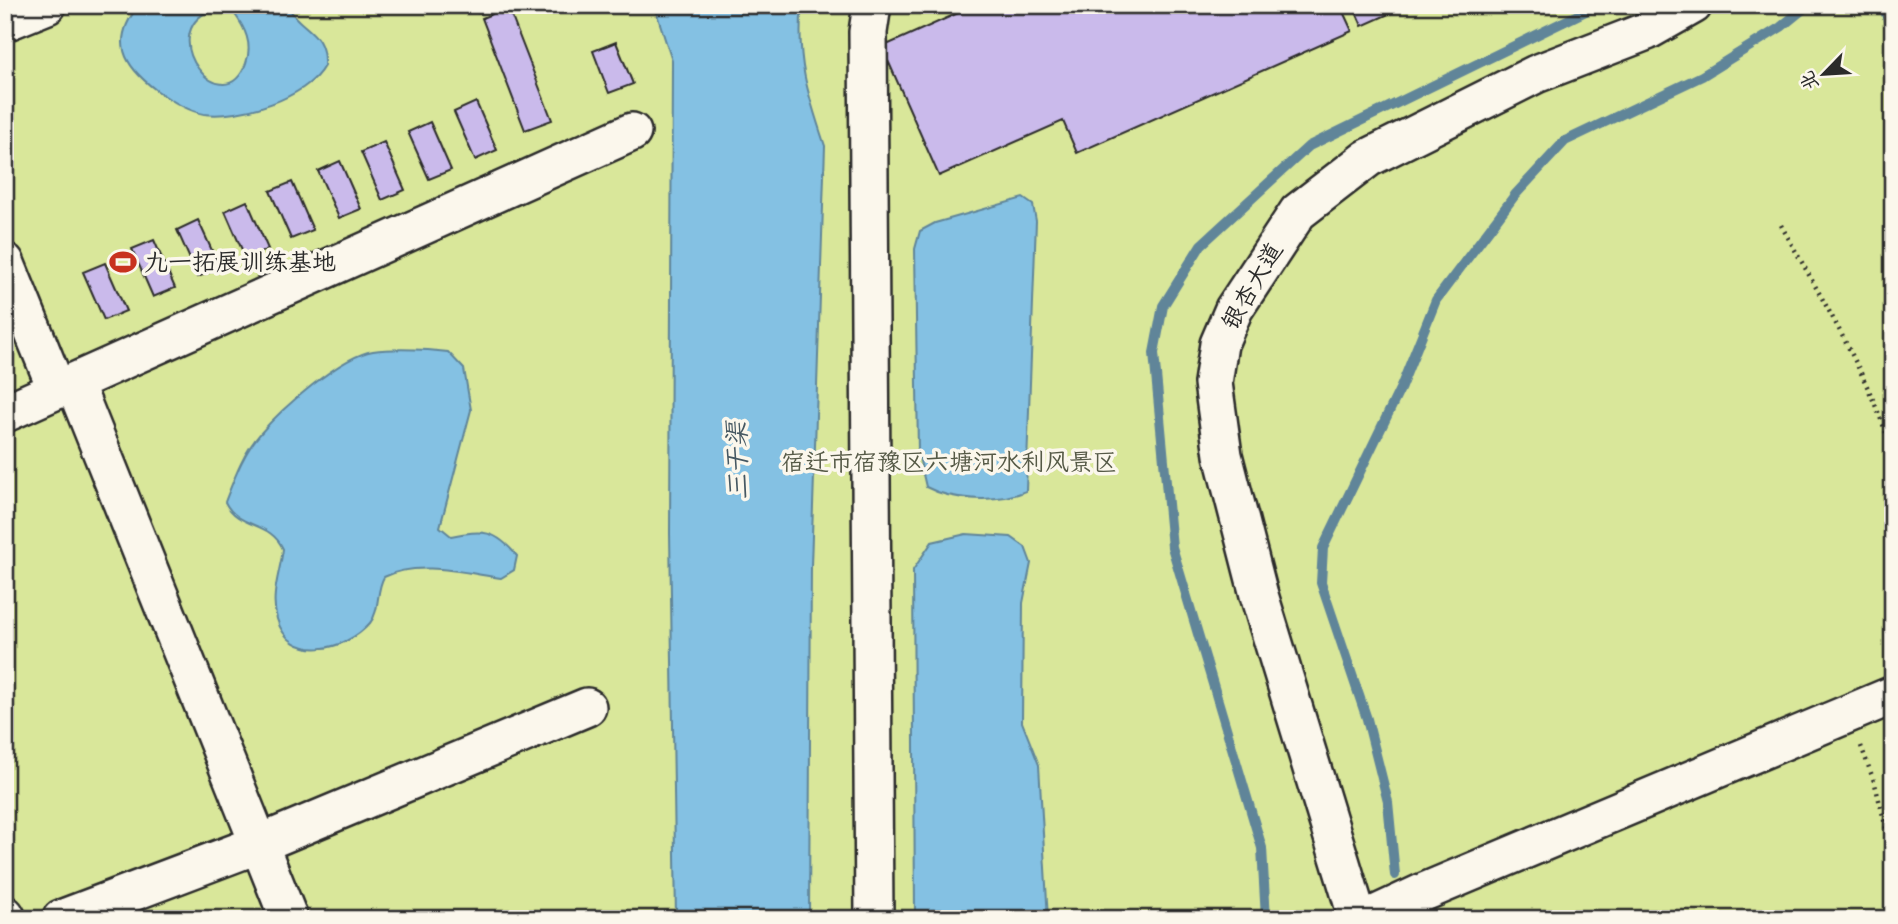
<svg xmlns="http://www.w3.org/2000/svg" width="1898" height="924" viewBox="0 0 1898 924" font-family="'Shantell Sans','LXGW WenKai TC',sans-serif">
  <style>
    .green { fill: #d9e79a; stroke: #828962; stroke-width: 2 }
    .water { fill: #84c1e3; stroke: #608599; stroke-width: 2; fill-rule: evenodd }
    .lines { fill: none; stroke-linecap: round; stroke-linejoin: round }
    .stream { stroke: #608599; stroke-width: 10 }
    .building { fill: #cabaeb; stroke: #2b2b2b; stroke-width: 2 }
    .minor-casing { stroke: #2b2b2b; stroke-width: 42 }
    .path { stroke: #2b2b2b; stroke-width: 4.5; stroke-dasharray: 2 5; stroke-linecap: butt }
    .minor { stroke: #fbf7ec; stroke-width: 37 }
    .labels { text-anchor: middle; stroke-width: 7; stroke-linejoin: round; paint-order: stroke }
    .poi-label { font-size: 24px; fill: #2b2b2b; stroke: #fbf7ec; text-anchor: start }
    .street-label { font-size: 24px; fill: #2b2b2b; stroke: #fbf7ec }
    .park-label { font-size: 24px; fill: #565a47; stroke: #fbf7ec }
    .water-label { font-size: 26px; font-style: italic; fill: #465862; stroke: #fbf7ec }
  </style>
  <rect width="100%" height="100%" fill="#f1ebec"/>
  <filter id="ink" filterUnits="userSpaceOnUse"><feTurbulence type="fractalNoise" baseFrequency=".0143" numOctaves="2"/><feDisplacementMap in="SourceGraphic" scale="14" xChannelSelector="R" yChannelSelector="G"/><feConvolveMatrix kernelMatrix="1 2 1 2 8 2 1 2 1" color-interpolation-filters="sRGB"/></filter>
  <g filter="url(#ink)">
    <path class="green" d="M5 5H1893V919H5Z"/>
    <path class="water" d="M139 5H288C298 31 326 28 324 66 307 98 239 119 204 114 188 111 170 100 156 90 123 65 110 41 139 5ZM211 10 234 13C245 28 253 44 246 63 224 124 153 35 211 10Z
      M654 5H802C796 60 808 95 825 146L811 566 809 919H676L670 533 672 61Z
      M1023 198 1033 205 1036 221 1026 491C999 503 952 501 926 487L918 453 915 249 920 231 935 223Z
      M428 350 448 352 464 369 471 410 440 527 451 536C483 530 495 529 517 556L514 570 501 578C465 573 418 560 384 577 376 590 380 611 370 623 346 651 290 664 277 619 270 595 280 573 283 549 270 520 239 530 225 502 234 479 243 453 260 434 281 409 341 356 373 351 391 348 410 349 428 350Z
      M966 534 1011 537 1025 547 1031 563 1023 603 1022 722 1039 765 1048 919H915L913 570 932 542Z"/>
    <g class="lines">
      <path class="stream" d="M1883 5 1893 34
        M1395 875 1388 802 1367 719 1321 583 1323 548 1401 387 1436 300 1515 195 1565 141 1702 76 1781 27 1808 5
        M1266 919 1262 848 1172 547 1154 353 1163 306 1201 245 1309 146 1598 5"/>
    </g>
    <path class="building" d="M475 5H498L478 13Z
      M976 5H1340L1352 31 1077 153 1063 121 939 176 882 47Z
      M1353 5H1409L1362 26Z
      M508 7 552 120 525 130 482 18Z
      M616 42 633 84 609 93 593 51Z
      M476 102 497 150 475 160 454 112Z
      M430 122 451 170 429 179 408 132Z
      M384 142 405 190 382 200 361 152Z
      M340 161 361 209 339 218 318 171Z
      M292 182 313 230 291 239 270 191Z
      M247 201 268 249 246 259 225 211Z
      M198 220 220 268 198 277 177 230Z
      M154 240 175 288 153 297 132 249Z
      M105 263 126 311 104 320 83 272Z"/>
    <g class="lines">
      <defs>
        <path id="minor" d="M872 5 868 32 874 919
          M5 22 47 5
          M5 262 57 390
          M74 383 259 844 587 707
          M5 413 632 132
          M5 915 7 919
          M61 919 259 844 289 919
          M1358 919 1259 595 1223 455 1213 383 1219 344 1234 309 1298 212 1368 158 1536 74 1647 31 1693 5
          M1366 919 1424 892 1893 695"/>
      </defs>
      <use href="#minor" class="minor-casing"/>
      <path class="path" d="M1781 225C1822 299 1867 372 1893 453
        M1861 746 1875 784 1893 856"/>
      <use href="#minor" class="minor"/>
    </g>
  </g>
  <defs>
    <symbol id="stadium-bare" viewBox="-9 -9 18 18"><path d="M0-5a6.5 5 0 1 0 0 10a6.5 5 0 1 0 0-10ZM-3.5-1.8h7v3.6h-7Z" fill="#c8321e" stroke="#fbf7ec" stroke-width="2.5" paint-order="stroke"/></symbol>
  </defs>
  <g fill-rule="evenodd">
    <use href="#stadium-bare" x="104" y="243" width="38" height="38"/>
  </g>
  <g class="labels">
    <g class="poi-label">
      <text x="144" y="270">九一拓展训练基地</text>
    </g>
    <g class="street-label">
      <text transform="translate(1252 286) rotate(-60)" y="8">银杏大道</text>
    </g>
    <g class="park-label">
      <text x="949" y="470">宿迁市宿豫区六塘河水利风景区</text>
    </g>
    <g class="water-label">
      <text transform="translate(737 461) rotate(-91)" y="9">三干渠</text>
    </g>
  </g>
  <rect width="1898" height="924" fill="none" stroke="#fbf7ec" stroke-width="28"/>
  <rect x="14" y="14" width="1870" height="896" fill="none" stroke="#2b2b2b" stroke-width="2.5" filter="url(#ink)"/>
  <g transform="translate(1824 74) rotate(245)" stroke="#fbf7ec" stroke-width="5" paint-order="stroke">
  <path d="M0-5L12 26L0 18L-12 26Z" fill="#2b2b2b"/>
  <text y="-10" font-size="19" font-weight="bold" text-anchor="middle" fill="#2b2b2b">北</text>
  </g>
</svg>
